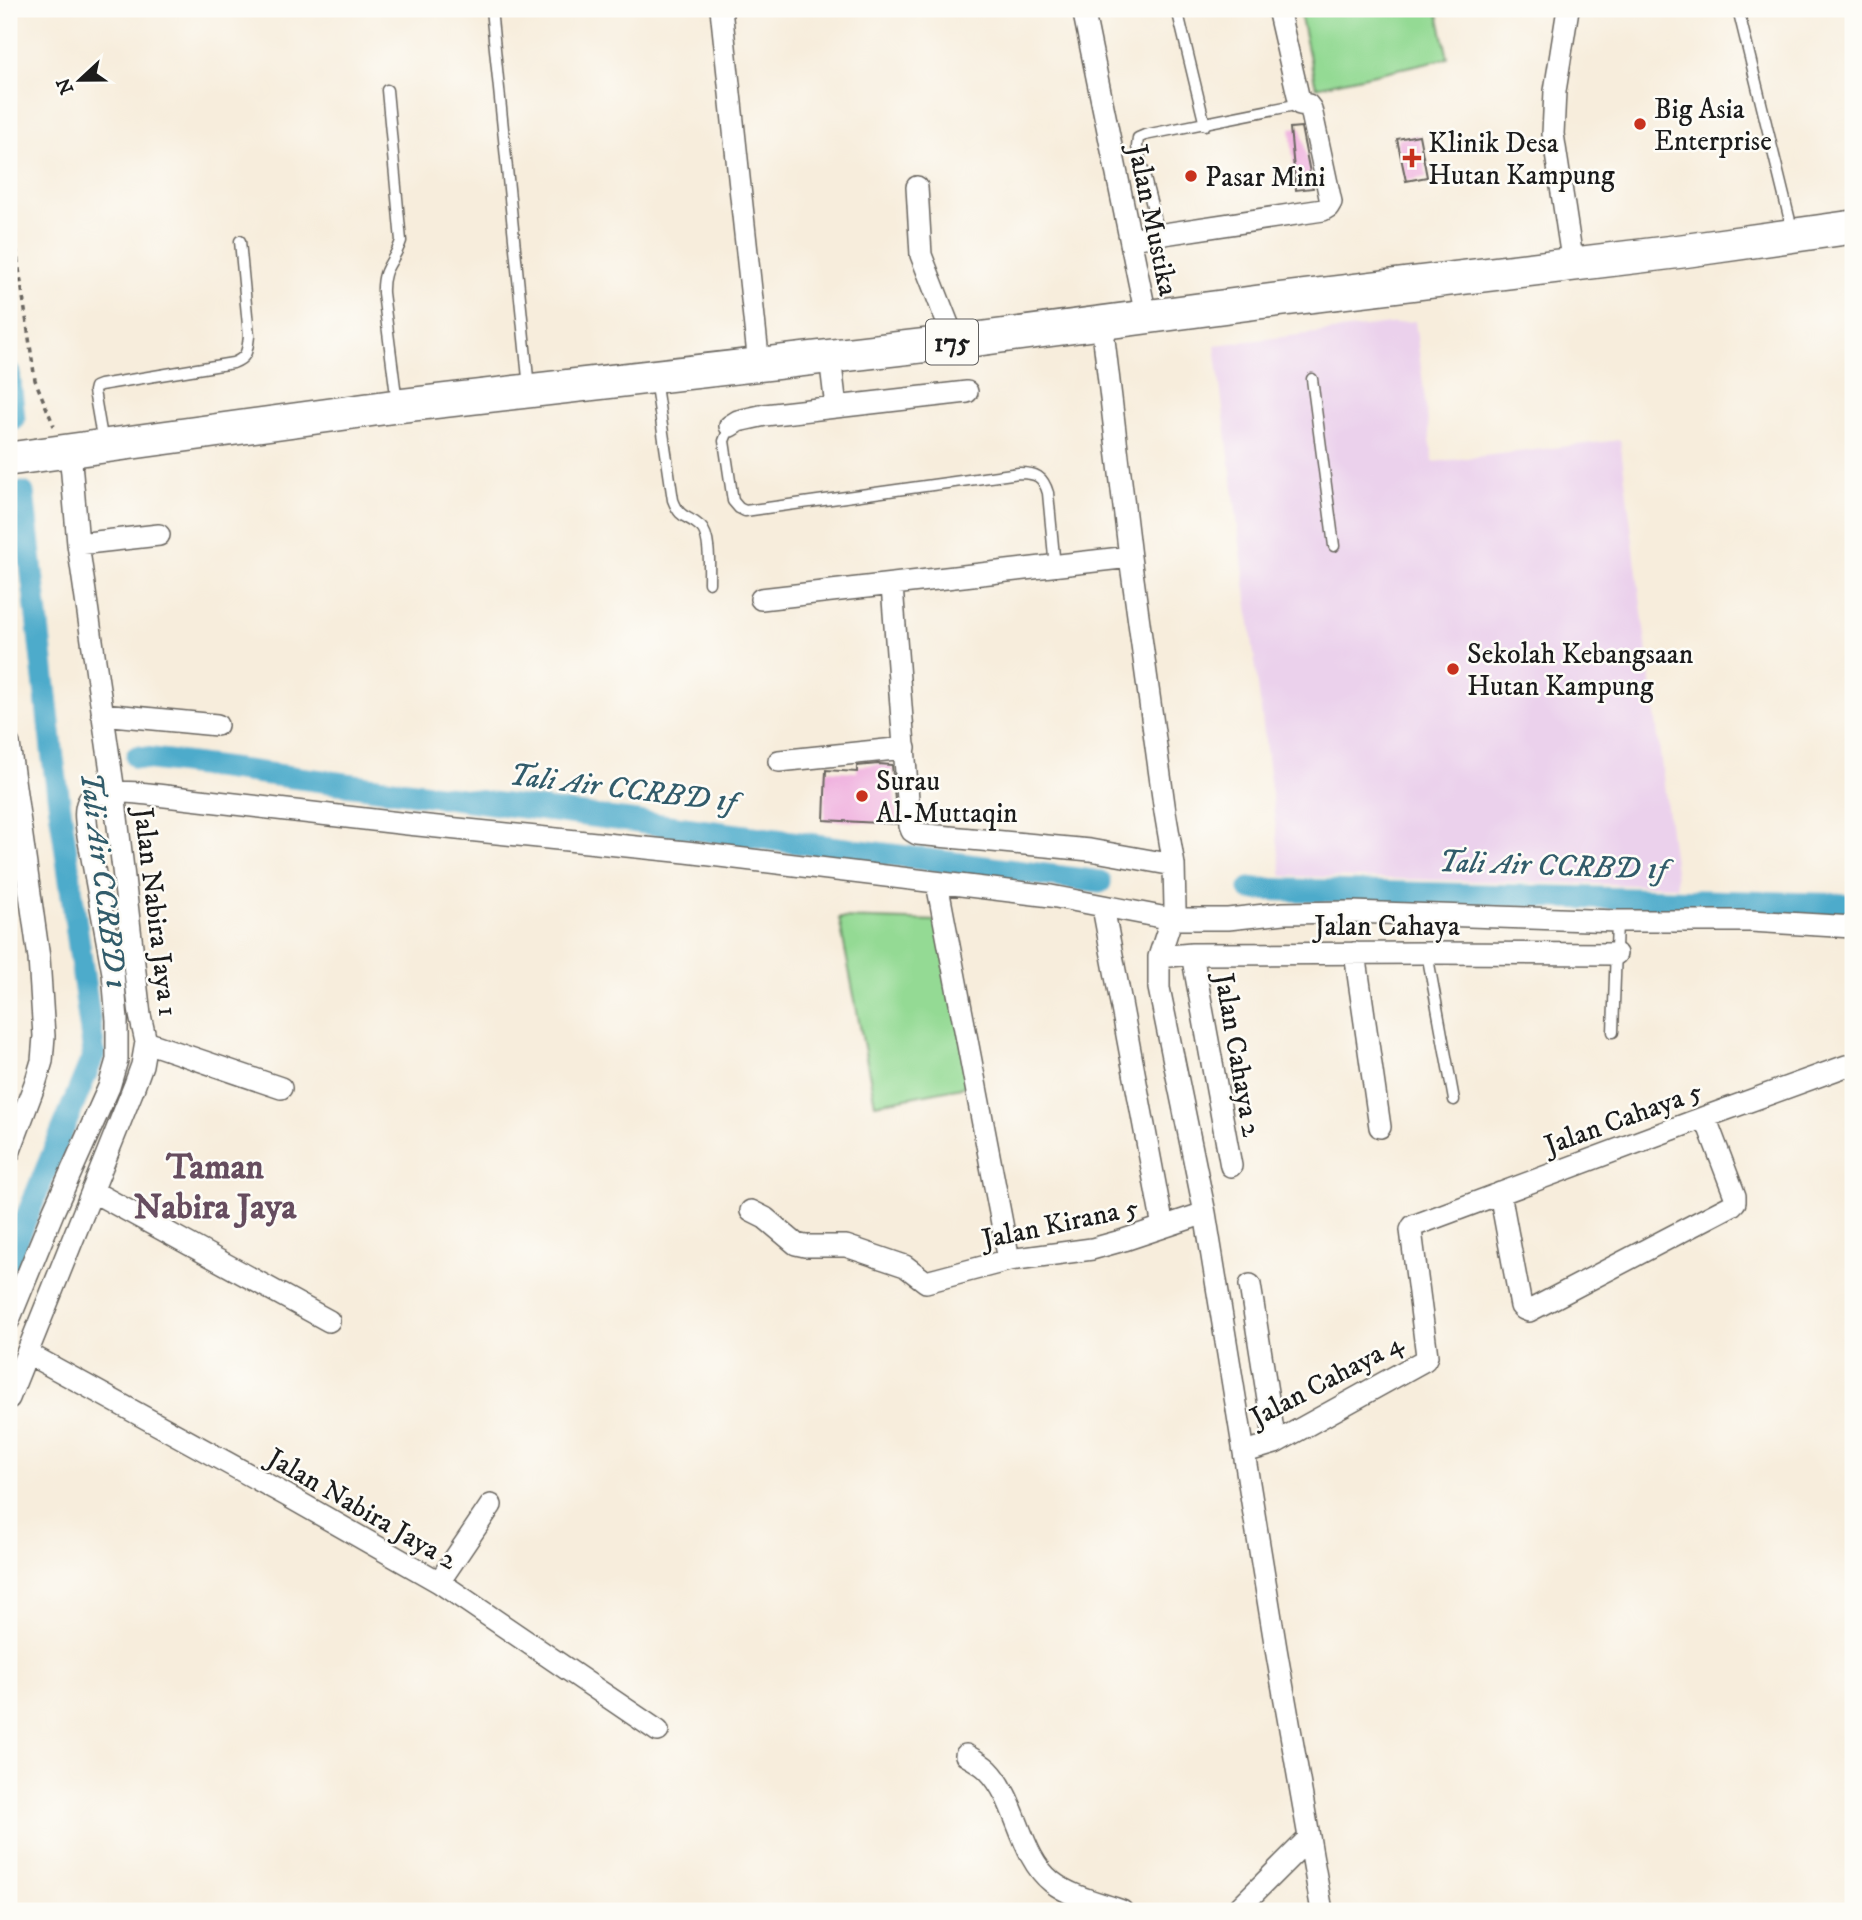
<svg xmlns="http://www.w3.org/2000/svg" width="1862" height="1920" viewBox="0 0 1862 1920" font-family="'IM FELL DW Pica',serif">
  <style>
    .built { fill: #ebd1ec }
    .green { fill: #94da94; stroke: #587b58; stroke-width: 2 }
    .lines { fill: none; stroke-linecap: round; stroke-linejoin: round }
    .canal { stroke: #4dabcb; stroke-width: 23 }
    .building { fill: #eea8dc }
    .lane-casing { stroke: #69655f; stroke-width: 13 }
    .street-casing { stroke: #69655f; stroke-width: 24 }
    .primary-casing { stroke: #69655f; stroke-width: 36 }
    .path { stroke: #69655f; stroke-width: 3.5; stroke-dasharray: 5 5; stroke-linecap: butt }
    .lane { stroke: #fff; stroke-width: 10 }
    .street { stroke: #fff; stroke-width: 21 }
    .primary { stroke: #fff; stroke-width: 33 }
    .poi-dot { fill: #c8321e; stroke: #fdfcf7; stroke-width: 2.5 }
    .labels { text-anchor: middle; stroke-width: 5; stroke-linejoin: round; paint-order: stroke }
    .shield { fill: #fdfcf7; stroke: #605f5e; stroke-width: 2 }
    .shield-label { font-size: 26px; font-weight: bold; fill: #1c1c1c }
    .poi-label { font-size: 28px; fill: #1c1c1c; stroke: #fdfcf7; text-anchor: start }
    .street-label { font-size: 28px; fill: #1c1c1c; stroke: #fdfcf7 }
    .water-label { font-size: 30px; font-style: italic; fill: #325c6b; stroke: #fdfcf7 }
    .district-label { font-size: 35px; font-weight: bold; fill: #664d5f; stroke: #fdfcf7 }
  </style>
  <rect width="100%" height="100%" fill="#fdfcf7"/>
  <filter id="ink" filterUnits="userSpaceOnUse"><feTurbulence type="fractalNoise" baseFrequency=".0143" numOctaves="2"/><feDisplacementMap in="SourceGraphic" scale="14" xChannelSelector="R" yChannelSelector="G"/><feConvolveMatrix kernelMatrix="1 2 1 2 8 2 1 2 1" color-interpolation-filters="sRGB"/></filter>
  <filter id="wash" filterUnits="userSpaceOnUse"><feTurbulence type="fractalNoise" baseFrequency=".00686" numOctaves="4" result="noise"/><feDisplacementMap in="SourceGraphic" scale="28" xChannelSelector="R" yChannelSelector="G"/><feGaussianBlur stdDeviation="1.57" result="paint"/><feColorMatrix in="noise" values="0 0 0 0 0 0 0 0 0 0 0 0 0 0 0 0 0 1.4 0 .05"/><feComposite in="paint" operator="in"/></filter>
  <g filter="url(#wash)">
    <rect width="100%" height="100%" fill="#f7eddc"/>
    <path class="built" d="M1415 321 1433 462 1620 440 1677 886 1282 876 1215 345Z"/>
    <path class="green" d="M1299 9H1437L1448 58 1316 87Z
      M839 918 940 921 972 1085 875 1104Z"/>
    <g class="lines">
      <path class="canal" d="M9 373 14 419
        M137 757 1100 882
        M1250 889 1853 905
        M9 1260 94 1054 53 758 23 493"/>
    </g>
    <g id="blocks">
      <path class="building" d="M1301 127 1313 188 1296 190 1290 128Z
        M1419 135 1427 177 1406 181 1397 139Z
        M878 764 892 765 897 824 824 820 826 770 857 772V766Z"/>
    </g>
  </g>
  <g filter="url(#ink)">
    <use href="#blocks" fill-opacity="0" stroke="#69655f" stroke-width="2"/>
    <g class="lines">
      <defs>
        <path id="lane" d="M491 9 529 388
          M1177 9 1205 125
          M1738 9 1793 233
          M387 90 401 241C393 265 382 266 383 293L397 403
          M1159 233 1137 147 1138 138 1145 135 1300 104
          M655 379 673 500C681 521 687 514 701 527 711 536 709 570 709 583
          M1312 379 1334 546
          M730 426 724 441 733 501 739 508 745 511 1019 473C1036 473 1043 476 1048 493L1055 567
          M103 443 94 391 95 387 100 385 233 363C248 357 247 351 249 336L240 241
          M1427 953 1454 1100
          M1613 1032 1617 921"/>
        <path id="street" d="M721 9 759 365
          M1083 9 1146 316
          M1568 9 1555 91 1553 134 1573 265
          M917 187 921 255 955 342
          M1131 239 1323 210 1328 207 1331 202 1311 109 1308 105 1300 104 1278 9
          M1102 323 1130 557 1165 812 1174 865 1175 908 1159 957V988L1205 1213 1276 1649 1322 1911
          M830 357 836 407
          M730 426 738 421 765 415 967 392
          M78 544 159 535
          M892 586 910 826 912 831 917 834 1090 850 1174 865
          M761 599 1130 557
          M102 714 217 725
          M9 744 39 958 44 1036 42 1061 36 1081 9 1153
          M779 761 905 748
          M937 883 1009 1260
          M1103 907 1163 1227
          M1355 953 1380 1127
          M1192 954 1231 1166
          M1159 957 1192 954 1427 953 1616 954
          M146 1042 281 1088
          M92 1191 329 1321
          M1500 1193 1521 1306 1524 1309 1529 1311 1732 1205 1735 1202V1196L1705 1117
          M751 1211 765 1218 796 1244 805 1246H846L905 1266 926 1282 1009 1260 1092 1249 1124 1240 1205 1213
          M1250 1285 1275 1443
          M9 1320 54 1210 109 1087 117 1060V1020L113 973 87 830C86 821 84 810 88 802 94 787 135 793 148 794L408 824 686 852 1051 896 1172 919H1228L1284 913 1352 912 1617 921H1751L1853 927
          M27 1353 286 1495 439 1582 658 1731
          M9 1398 134 1087 142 1065 146 1042 140 1015 114 792 78 544 70 451
          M1245 1452 1275 1443 1425 1360 1427 1356 1411 1230 1413 1226 1705 1117 1846 1066 1853 1068
          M439 1582 491 1505
          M966 1755C973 1759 982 1764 988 1770 1018 1800 1019 1856 1052 1882 1071 1897 1100 1903 1122 1911
          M1236 1911 1308 1839"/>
        <path id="primary" d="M9 459 397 406 955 342 1259 302 1682 251 1853 227"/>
      </defs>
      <use href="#lane" class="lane-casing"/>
      <use href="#street" class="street-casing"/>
      <use href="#primary" class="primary-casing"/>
      <path class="path" d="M9 199 35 380 54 426"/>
      <use href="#lane" class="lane"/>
      <use href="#street" class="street"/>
      <use href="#primary" class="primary"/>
    </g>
  </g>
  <g class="poi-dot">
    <circle cx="1640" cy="124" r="7"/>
    <path d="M1408.5 147.5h7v7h7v7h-7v7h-7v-7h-7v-7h7z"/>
    <circle cx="1191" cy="176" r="7"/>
    <circle cx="1453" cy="669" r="7"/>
    <circle cx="862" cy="796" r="7"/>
  </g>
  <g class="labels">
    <rect class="shield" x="926" y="319.5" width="52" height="45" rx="5"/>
    <g class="shield-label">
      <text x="952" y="351">175</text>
    </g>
    <g class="poi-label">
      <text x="1654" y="118">Big Asia<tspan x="1654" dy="32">Enterprise</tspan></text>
      <text x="1428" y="152">Klinik Desa<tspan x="1428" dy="32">Hutan Kampung</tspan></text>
      <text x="1205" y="186">Pasar Mini</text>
      <text x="1467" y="663">Sekolah Kebangsaan<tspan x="1467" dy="32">Hutan Kampung</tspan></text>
      <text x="876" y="790">Surau<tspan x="876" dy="32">Al-Muttaqin</tspan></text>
    </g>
    <g class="street-label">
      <text transform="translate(1154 220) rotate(78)" y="10">Jalan Mustika</text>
      <text transform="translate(157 912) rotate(83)" y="10">Jalan Nabira Jaya 1</text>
      <text x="1387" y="935">Jalan Cahaya</text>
      <text transform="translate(1239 1055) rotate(80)" y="10">Jalan Cahaya 2</text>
      <text transform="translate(1623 1117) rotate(-20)" y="10">Jalan Cahaya 5</text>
      <text transform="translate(1060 1222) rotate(-12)" y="10">Jalan Kirana 5</text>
      <text transform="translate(1326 1379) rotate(-28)" y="10">Jalan Cahaya 4</text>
      <text transform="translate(363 1508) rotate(30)" y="10">Jalan Nabira Jaya 2</text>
    </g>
    <g class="water-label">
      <text transform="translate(623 788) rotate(7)" y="10">Tali Air CCRBD 1f</text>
      <text transform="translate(1553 865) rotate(2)" y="10">Tali Air CCRBD 1f</text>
      <text transform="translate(104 880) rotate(83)" y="10">Tali Air CCRBD 1</text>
    </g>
    <g class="district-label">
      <text x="215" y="1178">Taman<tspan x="215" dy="40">Nabira Jaya</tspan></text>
    </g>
  </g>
  <rect width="1862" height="1920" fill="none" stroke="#fdfcf7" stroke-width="35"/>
  <g transform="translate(80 80) rotate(248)" stroke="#fdfcf7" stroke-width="5" paint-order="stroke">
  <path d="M0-5L12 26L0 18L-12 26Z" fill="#1c1c1c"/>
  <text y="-10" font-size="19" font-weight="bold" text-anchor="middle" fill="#1c1c1c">N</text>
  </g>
</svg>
